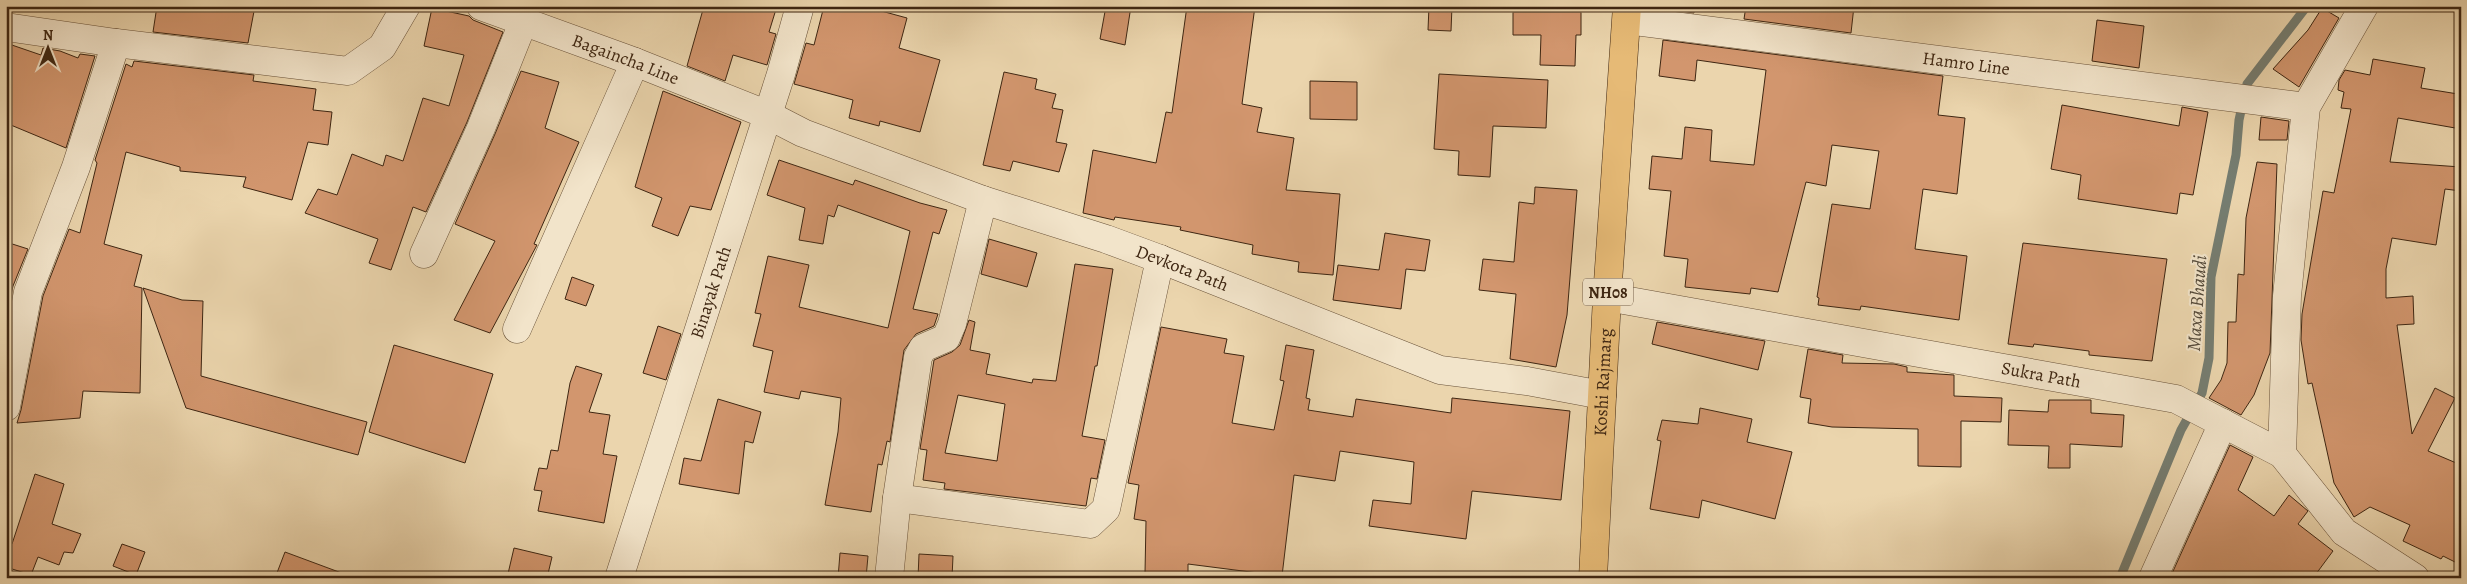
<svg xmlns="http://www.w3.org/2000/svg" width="2467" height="584" viewBox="0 0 2467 584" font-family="Alegreya,serif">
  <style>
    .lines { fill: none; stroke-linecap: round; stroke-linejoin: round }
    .stream { stroke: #757d71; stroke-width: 9 }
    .building { fill: #d2966e; stroke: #3e2612; fill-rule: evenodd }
    .minor-casing { stroke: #695239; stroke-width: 29 }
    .primary-casing { stroke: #3e2612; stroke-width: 29 }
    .minor { stroke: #f2e4ca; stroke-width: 28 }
    .primary { stroke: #e6ba76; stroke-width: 28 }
    .labels { text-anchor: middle; stroke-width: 4; stroke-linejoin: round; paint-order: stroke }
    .shield { fill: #f2e4ca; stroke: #745f49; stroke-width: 1 }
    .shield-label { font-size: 16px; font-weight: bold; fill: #3e2612 }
    .street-label { font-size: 18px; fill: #3e2612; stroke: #f2e4ca }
    .water-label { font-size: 19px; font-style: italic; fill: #554a3a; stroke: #f2e4ca }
  </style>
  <rect width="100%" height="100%" fill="#ebd5ad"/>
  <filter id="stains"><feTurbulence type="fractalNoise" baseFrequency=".004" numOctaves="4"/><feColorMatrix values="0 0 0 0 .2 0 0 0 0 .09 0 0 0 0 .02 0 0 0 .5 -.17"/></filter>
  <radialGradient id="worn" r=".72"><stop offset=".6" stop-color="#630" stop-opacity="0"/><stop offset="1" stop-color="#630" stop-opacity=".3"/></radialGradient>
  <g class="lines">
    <path class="stream" d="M2120 578 2181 430 2202 393 2209 358 2211 277 2236 155 2239 120 2247 84 2307 6"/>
  </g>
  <path class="building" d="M157 6H255L248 43 153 32Z
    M704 6H777L769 32 776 34 767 65 733 55 725 81 687 66Z
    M824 6H863L907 18 899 48 940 60 920 132 880 121 879 126 849 118 853 100 794 84 806 43 814 45Z
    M1106 6H1131L1125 45 1100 39Z
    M1187 6H1255L1242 104 1262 108 1257 132 1294 138 1286 190 1340 194 1333 275 1298 272 1299 262 1252 254 1253 245 1180 230 1181 227 1115 217 1114 220 1083 213 1093 150 1156 163 1166 112 1172 113Z
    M1429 6H1452L1451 31 1428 30Z
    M1668 6H1695L1694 13 1667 9Z
    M1746 6H1854L1851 33 1744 19Z
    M432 8 469 16 473 20 503 32 467 122 426 212 413 207 391 270 369 263 378 239 305 213 318 189 337 195 352 154 383 166 386 155 403 161 423 98 449 106 464 55 424 46Z
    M2322 8 2339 18 2299 87 2273 69 2308 30Z
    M1513 12H1581V35H1576L1575 66 1540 65 1541 35H1513Z
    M2097 20 2144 26 2139 68 2092 61Z
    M1663 40 1943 76 1938 115 1965 118 1957 194 1923 189 1915 249 1967 256 1959 320 1861 306 1860 310 1818 305 1819 298 1817 297 1832 204 1870 209 1879 151 1832 145 1826 186 1806 182 1778 292 1751 288 1750 294 1685 287 1688 259 1664 256 1671 191 1649 189 1652 156 1682 159 1685 127 1712 130 1710 161 1754 165 1766 70 1697 60 1695 81 1659 76Z
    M6 43 41 55 43 48 60 51 78 58 80 54 95 56 66 148 6 123Z
    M2373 59 2425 68 2421 88 2458 94 2457 101H2461V129L2398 118 2390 162 2461 167V191L2445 189 2436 245 2392 238 2386 269V298L2413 296 2414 324 2397 325 2412 434 2435 388 2455 398 2428 451 2461 465V565L2443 556 2441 559 2403 541 2410 525 2370 507 2354 517 2334 483 2312 383 2308 384 2301 340 2302 314 2323 191 2334 193 2351 109 2341 108 2344 92 2338 90 2339 80 2345 70 2370 75Z
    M134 61 254 75 253 81 316 89 313 110 332 112 328 145 308 142 292 200 243 187 246 177 180 171V167L126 152 104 244 142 255 134 286 142 288 140 393 83 391 80 418 17 423 21 410 43 296 69 229 80 233 97 163 95 160 126 64 132 67Z
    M521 71 559 82 545 128 579 142 534 244 537 245 490 333 454 320 495 241 455 224 495 134Z
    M1004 72 1037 79 1035 89 1056 94 1052 108 1063 110 1056 142 1067 144 1059 172 1013 161 1010 171 983 165Z
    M1439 74 1548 80 1546 128 1493 126 1490 177 1458 175 1459 151 1434 149Z
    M1310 81 1357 82V120L1310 119Z
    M663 91 741 122 711 210 690 206 678 236 652 226 662 198 635 187Z
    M2062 105 2179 126 2182 107 2208 112 2193 195 2180 193 2177 214 2078 199 2081 175 2051 169Z
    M2261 117 2289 121 2287 140H2259Z
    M779 160 853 185 855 180 920 203 947 210 939 234 933 232 913 309 938 314 934 326 916 334 904 350 890 442 887 441 882 465 878 464 871 512 825 505 838 432 841 398 801 391 799 399 764 392 773 351 753 346 761 314 755 313 768 256 809 265 799 307 888 328 910 231 838 205 834 217 828 215 823 244 799 240 805 208 767 195Z
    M2257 162 2277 164 2270 353 2254 395 2241 415 2209 398 2221 380 2227 363 2228 322H2236L2238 274 2244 275 2246 218Z
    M1535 187 1577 190 1567 315 1556 367 1510 359 1516 294 1479 290 1483 259 1514 262 1519 202 1534 204Z
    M1385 233 1430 240 1425 271 1406 269 1401 309 1333 300 1338 265 1379 270Z
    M989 239 1037 253 1027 287 981 274Z
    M6 242 28 249 13 286 7 311Z
    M2023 243 2167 259 2152 361 2089 355V351L2034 344 2033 347 2008 344Z
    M1075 264 1113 269 1097 366H1095L1082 436 1105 440 1097 479 1091 478 1086 506 944 489 945 483 923 480 927 450 920 449 934 360 952 352 960 345 969 320 975 322 970 350 990 354 986 374 1032 383 1033 379 1056 381ZM958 395 1005 404 997 461 945 453Z
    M572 277 594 285 586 306 565 299Z
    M143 288 182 300 203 301 201 376 367 422 358 455 186 408Z
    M1657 322 1765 341 1758 370 1652 344Z
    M658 326 681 334 666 380 643 373Z
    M1161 327 1227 339 1224 353 1244 356 1232 423 1274 430 1284 381 1280 380 1286 345 1314 350 1306 398 1310 399 1308 410 1353 417 1356 399 1451 413 1452 398 1570 411 1561 500 1472 491 1466 539 1369 526 1373 500 1411 504 1414 462 1340 451 1335 481 1294 475 1282 576 1188 564V575L1145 573 1146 521 1134 519 1139 485 1128 483Z
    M394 345 493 374 465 463 369 432Z
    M1808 349 1843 355 1842 363 1894 364 1907 367V372L1954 375V396L2002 398 2001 422 1961 421V467L1918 466V429L1832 427 1808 423 1811 399 1800 397Z
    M576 366 602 374 589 412 610 415 603 454 617 456 604 523 538 511 542 491 534 490 539 468 547 469 551 450 558 451 570 383Z
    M718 399 761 412 753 443 745 441 739 494 679 484 684 458 701 461Z
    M2049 400H2091V413L2124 415 2122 447 2070 444V468H2048L2049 446 2008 445 2009 410 2048 412Z
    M1700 408 1752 419 1747 442 1792 452 1775 519 1702 500 1699 518 1650 509 1661 441 1657 440 1662 420 1698 424Z
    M2230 445 2253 457 2238 490 2274 516 2289 495 2308 511 2298 524 2333 551 2313 578H2170Z
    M35 474 64 484 52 524 81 534 73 553 64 552 59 565 38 557 31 575 6 567V542L12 544Z
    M122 544 145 552 136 575 113 566Z
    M514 548 552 557 547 578H507Z
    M285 552 347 575 346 578H275Z
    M840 553 868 556 866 578H838Z
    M919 554 953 556 952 578H918Z"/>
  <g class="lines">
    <defs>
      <g id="minor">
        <path id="s1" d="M481 6 635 62 768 115 803 133 983 200 1106 239 1160 259 1440 370 1527 381 1602 395"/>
        <path id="s2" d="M1627 20 2306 107"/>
        <path d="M6 27 116 43"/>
        <path d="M424 254 481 128 524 20"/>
        <path id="s3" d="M1607 297 2176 399 2282 454 2344 532 2415 578"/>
        <path d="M517 329 635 62"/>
        <path d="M6 407 28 292 76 167 116 43 348 71 382 47 406 6"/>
        <path d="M2282 454 2287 296 2306 107 2364 6"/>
        <path d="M897 498 1090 524 1106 509 1160 259"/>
        <path id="s4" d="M619 578 781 74 800 6"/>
        <path d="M889 578 897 498 918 357 923 348 946 338 952 324 983 200"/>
        <path d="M2153 578 2223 423"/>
      </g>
      <g id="primary">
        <path id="s5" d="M1593 578 1607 297 1627 6"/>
      </g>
    </defs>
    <use href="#minor" class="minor-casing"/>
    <use href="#primary" class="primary-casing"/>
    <use href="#minor" class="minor"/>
    <use href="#primary" class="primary"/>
  </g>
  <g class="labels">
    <rect class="shield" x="1583" y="278.5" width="50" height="27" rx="4"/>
    <g class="shield-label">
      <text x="1608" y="298">NH08</text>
    </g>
    <g class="street-label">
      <text dy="6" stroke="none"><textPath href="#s1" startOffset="154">Bagaincha Line</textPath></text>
      <text dy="6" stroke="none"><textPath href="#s2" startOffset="342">Hamro Line</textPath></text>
      <text dy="6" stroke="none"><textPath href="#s1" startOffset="749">Devkota Path</textPath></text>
      <text dy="6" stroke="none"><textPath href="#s4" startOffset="300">Binayak Path</textPath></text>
      <text dy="6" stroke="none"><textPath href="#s3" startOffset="441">Sukra Path</textPath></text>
      <text dy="6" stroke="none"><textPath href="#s5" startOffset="196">Koshi Rajmarg</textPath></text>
    </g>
    <g class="water-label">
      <text transform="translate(2196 303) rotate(-86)" y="7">Maxa Bhaudi</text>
    </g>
  </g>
  <rect width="2467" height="584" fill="none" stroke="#ebd5ad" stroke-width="25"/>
  <rect x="8" y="8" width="2452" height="569" fill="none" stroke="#3e2612" stroke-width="2.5"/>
  <rect x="12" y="12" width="2442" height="559" fill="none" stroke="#3e2612"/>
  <g transform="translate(48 48)" stroke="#f2e4ca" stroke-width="4" paint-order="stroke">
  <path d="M0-4L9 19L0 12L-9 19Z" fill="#3e2612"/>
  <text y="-8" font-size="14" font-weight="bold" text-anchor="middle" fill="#3e2612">N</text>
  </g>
  <rect width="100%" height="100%" filter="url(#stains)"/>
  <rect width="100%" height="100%" fill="url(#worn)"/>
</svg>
